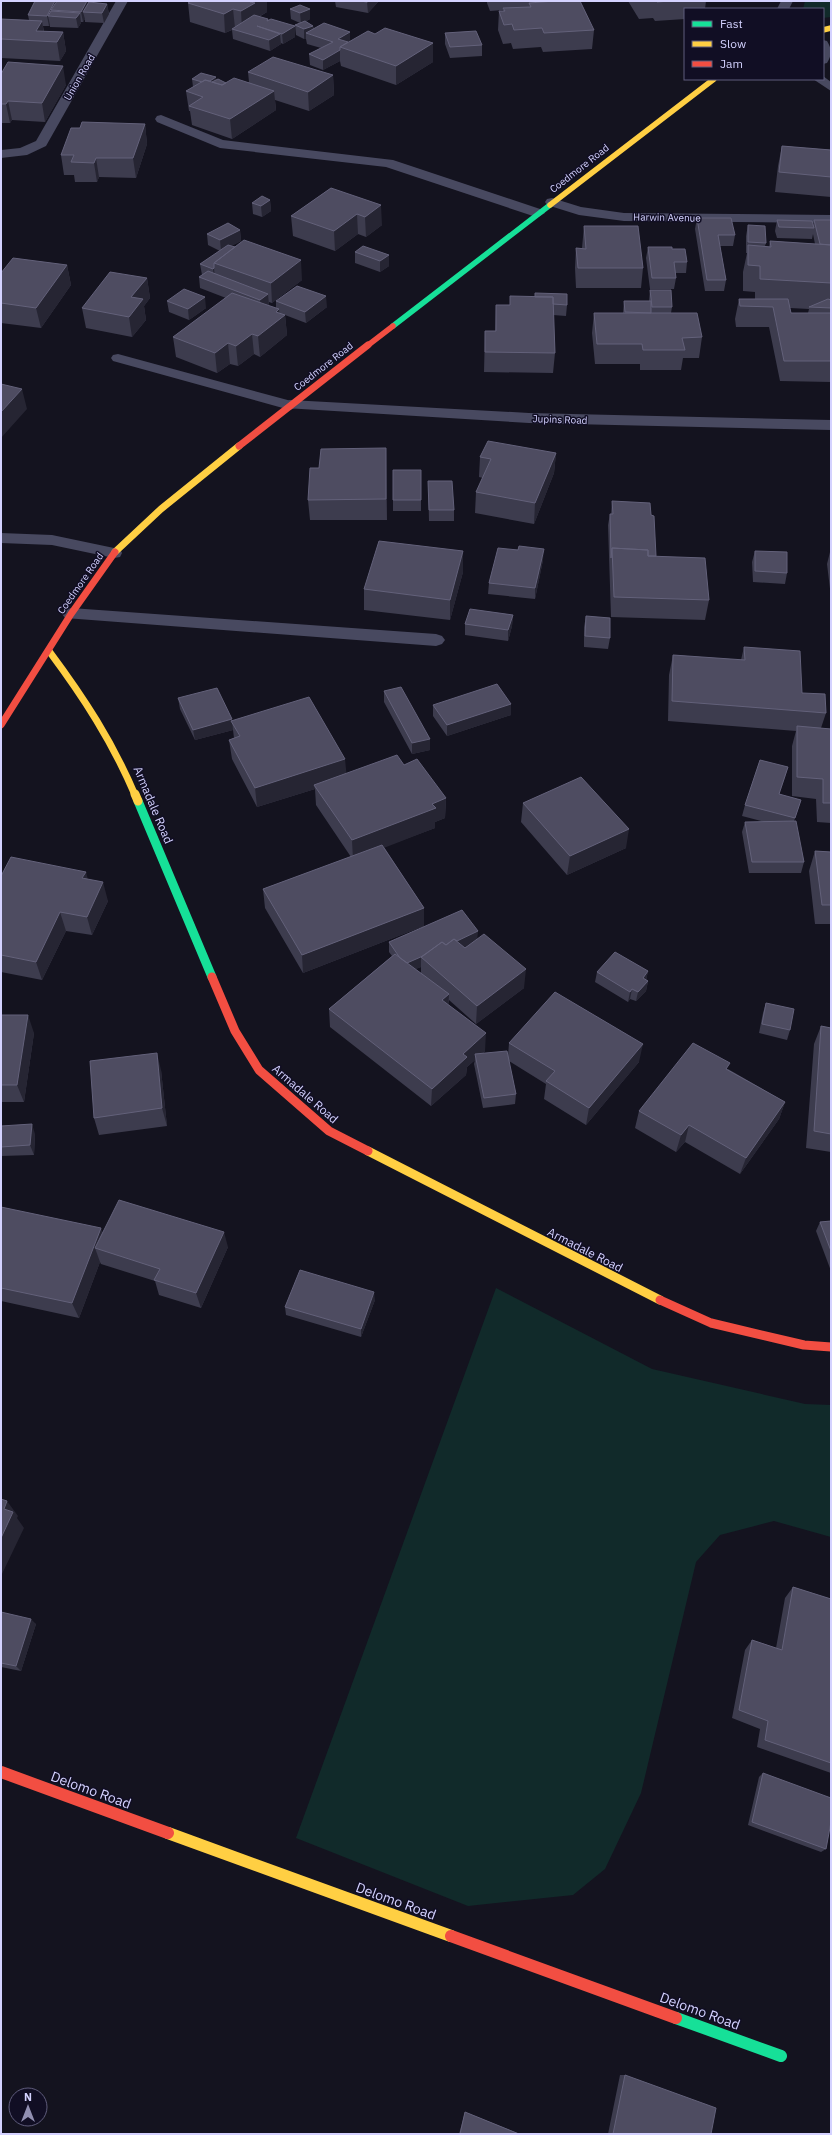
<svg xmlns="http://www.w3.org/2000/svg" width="832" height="2135" viewBox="0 0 832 2135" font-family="'IBM Plex Sans',sans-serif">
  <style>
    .green { fill: #112a2a }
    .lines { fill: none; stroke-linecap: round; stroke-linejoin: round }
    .lane { fill: #484960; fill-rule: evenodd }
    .street { fill: #484960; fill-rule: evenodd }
    .fast-far2 { stroke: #16e098; stroke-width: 5.5 }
    .fast-far1 { stroke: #16e098; stroke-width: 9 }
    .fast { stroke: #16e098; stroke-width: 12 }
    .slow-far3 { stroke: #ffcf43; stroke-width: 5.5 }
    .slow-far2 { stroke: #ffcf43; stroke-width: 7 }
    .slow-far1 { stroke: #ffcf43; stroke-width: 9 }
    .slow { stroke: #ffcf43; stroke-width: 12 }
    .jam-far3 { stroke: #f24e42; stroke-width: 5.5 }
    .jam-far2 { stroke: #f24e42; stroke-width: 7 }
    .jam-far1 { stroke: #f24e42; stroke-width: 9 }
    .jam { stroke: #f24e42; stroke-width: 12 }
    .wall { fill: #3d3c4e; fill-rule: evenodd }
    .shaded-wall { fill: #262533 }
    .building { fill: #4e4c61; stroke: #63617a }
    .labels { text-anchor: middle; stroke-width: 3; stroke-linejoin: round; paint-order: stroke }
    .far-street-label { font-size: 10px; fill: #d4d2ff; stroke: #110e24 }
    .street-label { font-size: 12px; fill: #d4d2ff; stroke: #110e24 }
    .near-street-label { font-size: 14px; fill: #d4d2ff; stroke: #110e24 }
  </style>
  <rect width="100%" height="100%" fill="#14131f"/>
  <path class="green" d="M805 1H831V17L823 18V9H803Z
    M496 1288 652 1369 805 1404 831 1405V1537L774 1521 720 1535 696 1562 641 1793 605 1869 573 1895 468 1906 296 1838Z"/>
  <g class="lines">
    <path class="lane" d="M161 115 223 140 393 160 543 210 545 213 538 217 533 216 386 167 220 148 157 122 155 119 157 116Z
      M118 354 295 402 298 405 295 408 290 410 113 361 111 358 113 355Z"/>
    <path class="street" d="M116 1H128L46 146 27 155 1 158V150L20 148 36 141Z
      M781 1H793L789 9H777Z
      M823 40 827 41C832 49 832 55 827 63L823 64Z
      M823 76 831 82V91L813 79H823Z
      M552 198 581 207 624 213 831 215V223L624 221 579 215 547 205 545 202 547 199Z
      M290 400 529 413 831 420V430L529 423 285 408 282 405 285 402Z
      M1 533 52 535 114 548 120 549 122 553 120 557 114 558 52 545 1 543Z
      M71 608 436 634 442 636 445 640 442 644 436 646 65 618 62 614 65 610Z"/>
    <path class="fast-far2" d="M393 326 550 205"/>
    <path class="fast-far1" d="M138 801 212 977"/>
    <path class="fast" d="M676 2018 781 2056"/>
    <path class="slow-far3" d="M823 30 831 28
      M550 205 714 79"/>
    <path class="slow-far2" d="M115 552 161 509 239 446
      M49 651C84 698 112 741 135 795"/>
    <path class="slow-far1" d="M135 794 138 801
      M368 1151 660 1300"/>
    <path class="slow" d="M168 1833 451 1936"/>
    <path class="jam-far3" d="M367 346 393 326"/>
    <path class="jam-far2" d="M239 446 368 345
      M1 725 71 614 115 552"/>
    <path class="jam-far1" d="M212 977 235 1031 259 1070 329 1131 368 1151
      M660 1300 711 1323 804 1345 831 1347"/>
    <path class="jam" d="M1 1772 168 1833
      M451 1936 676 2018"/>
  </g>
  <path class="wall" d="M35 1H89V2L107 4 109 14 104 23 85 22V19L83 22H81V23L78 28 50 27V25L49 26H43L44 31 63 32 66 51 60 61 1 58V19L29 20 28 15Z
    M189 1H267V12L259 17 268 20 295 26V37L283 44 281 43V44L270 51 233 39 232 30 225 33 190 22 188 3 189 2Z
    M335 1H379L368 13 336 7Z
    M487 1H544V2L594 30 592 49 543 52 541 47 513 49 511 43 503 44 498 30 499 11H503V10L490 11 487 3Z
    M628 1H706L705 9H685V19L655 21 653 18 639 19Z
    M290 9H310V19L305 22 313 26 314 29 350 32V41L375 34 433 43V62L396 85 341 66 340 61 323 70 310 65 309 54 321 48 307 44 306 39H304L296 35 295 25 300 23 291 19Z
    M445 33 482 45V56L450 58 445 44Z
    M248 72 333 75 334 95 309 111 275 100 276 110 232 139 192 125 190 111H189L186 91 193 87 192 79 216 80 226 83 249 82Z
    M1 74 66 85 45 122 12 120 10 123H1Z
    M145 124 147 144 136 178 99 177 97 182H75L74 175H64L61 155 80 128Z
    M782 146 831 150V197L775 192 778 166Z
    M331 188 382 225 366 237 358 234 335 251 293 236 291 216Z
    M270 200 271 211 262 217 253 214 252 203Z
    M697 218 735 235 733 246H720L726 280 724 291H705L695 229Z
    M777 220 813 225 814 220H831V382L780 381 769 327H736L735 319 739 299H755V292L743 291V272L747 253H746V236L748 225 766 243 765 246 769 247 770 241 815 244 813 234 812 239 777 238 775 231ZM790 308 809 309 808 313H791Z
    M584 226 643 268 641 288H576L575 268 576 248H582Z
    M240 230 241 241 231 246 302 280 272 303 269 302V306L276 309V301L327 307 306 323 285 315 287 335 260 357 254 354 238 366 230 364 217 373 176 357 173 337 226 298 200 288 199 277 202 275 200 264 220 251 208 245 207 234Z
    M648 247 672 249 687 262 686 273H675L676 278 674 289H650L646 258Z
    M355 252 389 255V266L380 272 355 263Z
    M67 265 71 285 41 328 1 323V273Z
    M147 278 150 298 144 306 146 320 132 337 86 328 82 308Z
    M650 290 672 307 671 313 702 337 699 358H683L681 370H640V364H595L592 333 594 313H623L624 301H649Z
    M510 296 567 305 566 316 553 315 555 353 553 373 484 372 485 331H495L496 305H510Z
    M167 301 206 308 189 320 169 312Z
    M386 448 387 520H310L308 500 319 468Z
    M556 453 554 473 534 524 475 513 476 492 483 478 479 477 480 457Z
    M421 470V511H393V500Z
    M428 481 454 510V521H429Z
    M612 501 651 515 656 556 709 600 705 620 611 617 608 525 610 514H611Z
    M831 548V597L827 564Z
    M518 550 543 560 535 599 488 594 489 583Z
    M755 551 787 573 785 584 753 582 752 562Z
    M463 572 450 620 364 610V589Z
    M513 615 512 626 508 641 465 635V624Z
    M586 616 610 638 608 649 584 647V627Z
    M744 647 802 693 826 713 821 728 831 729V823L817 822 816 799 792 796V746L796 731 668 721 669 675 673 655 741 660Z
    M384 691 430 750 412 754 384 702Z
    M178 698 232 719V720L346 774 404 765 446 798 445 818 435 822V828L384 847 424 908V926L303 973 265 908 263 889 351 857 316 805 315 789 257 807 232 759 229 740 234 738 233 730 195 740 180 709Z
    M511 704V715L447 736 433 716V705Z
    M788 767 779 794 801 800 794 821 804 862 801 873H749L742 832 745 822H765L742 816 745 805Z
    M523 803 626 848 567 875 521 822Z
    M815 851 831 852V924H815L809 871Z
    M1 876 88 880 108 901 92 935 66 931 42 980 1 972Z
    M478 939 524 988 476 1024 449 1000 448 1005 485 1051 482 1054 508 1056 509 1043 639 1062 586 1125 544 1099 546 1084 509 1061 516 1094 515 1104 483 1108 474 1064 475 1060 467 1067 466 1075 431 1106 330 1027 329 1009 392 956 389 952V942ZM421 967V973L415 969Z
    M648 971 646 980 648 981 646 991 636 1001 630 999 628 1002 595 982 597 972Z
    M766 1003 790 1030 787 1040 759 1033 763 1013Z
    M1 1015 34 1033 24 1102H1Z
    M821 1026 831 1028V1152L806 1148 814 1044Z
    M728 1069 785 1102 779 1119 740 1174 685 1142 676 1152 635 1128 639 1111Z
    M161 1070 167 1126 99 1135 94 1118Z
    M1 1126 35 1134 34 1155 1 1156Z
    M1 1207 103 1232 228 1247 201 1308 159 1295 155 1281 101 1264 100 1262 79 1318 1 1301Z
    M831 1221V1271L816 1231 820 1222Z
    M375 1300 361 1337 286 1315 285 1307Z
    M793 1587 831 1599V1773L757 1747 760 1729 732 1718 745 1650 752 1640 776 1648 785 1598Z
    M1 1612 36 1624 21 1671 1 1667Z
    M763 1773 826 1849 821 1852 748 1825 759 1777Z
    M620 2075H625L711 2134H608Z
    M465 2112 520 2134H459Z"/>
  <path class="shaded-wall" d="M55 1H56L57 10H51L52 17 48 16 50 25 49 26 47 16Z
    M87 1H89L90 9 83 12 85 19 83 22 81 12Z
    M252 1H267V12L256 18 242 30 241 11Z
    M369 1H379L368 13 367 2Z
    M107 4 109 14 104 23 102 13Z
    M233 9 235 28 225 33 224 14Z
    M310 9V19L301 24 300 13Z
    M80 13 81 23 78 28 76 18Z
    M42 21 45 40 36 31Z
    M295 26V37L283 44 282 34Z
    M313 26 314 36 306 33V39H304V29Z
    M63 32 66 51 60 61 57 42Z
    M350 32V42L341 48 338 39Z
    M280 34 281 44 270 51 269 40Z
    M433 43V62L396 85V66Z
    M340 50V61L323 70V60Z
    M63 66 66 85 45 122 42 103Z
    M333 75 334 95 309 111 308 92Z
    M216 77 217 87 207 83Z
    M274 91 276 110 232 139 230 119Z
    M8 101 12 120 10 123 6 104Z
    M145 124 147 144 136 178 133 158Z
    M96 158 99 177 97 182 94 163Z
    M270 200 271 211 262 217 261 206Z
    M381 205 382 225 366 237 365 217Z
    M357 214 358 234 335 251 334 231Z
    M240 230 241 241 221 251 220 240Z
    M389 255V266L380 272V261Z
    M301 260 302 280 272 303 271 283Z
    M67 265 71 285 41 328 36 308Z
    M214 268 215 279 214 280 213 269Z
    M147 278 150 298 144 306 146 320 132 337 129 317 131 297Z
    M268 294 269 305 261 312 260 300Z
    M326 296 327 307 306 323 305 312Z
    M205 297 206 308 189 320 188 309Z
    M279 309 280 319 285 315 287 335 260 357 258 336 276 312Z
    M252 334 254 354 238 366 236 346Z
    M228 343 230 364 217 373 215 353Z
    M22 389 27 409 1 438V412Z
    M556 453 554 473 534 524 535 503Z
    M544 549 543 560 535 599V588Z
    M463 551V572L450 620V600Z
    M513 615 512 626 508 641V630Z
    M511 704V715L447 736V725Z
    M232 719 233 730 195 740 193 730Z
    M430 739V750L412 754V743Z
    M345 759 347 779 314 785 315 789 257 807 255 788Z
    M788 767 785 778 776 805 779 794Z
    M446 798 445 818 435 822V828L353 860 352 840 432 804Z
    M629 829 626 848 567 875 570 856Z
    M86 872 91 891 82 878Z
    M103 882 108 901 92 935 87 917Z
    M424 908V926L303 973 302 955Z
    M60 912 66 931 42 980 36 962Z
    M478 931 477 942 428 963 421 957V967L405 974 404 964Z
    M526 969 524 988 476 1024 477 1006Z
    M648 971 646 981 643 978Z
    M648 981 646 991 636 1001 638 992Z
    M632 989 630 999 628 1002 630 992Z
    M449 994 448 1012 442 1000Z
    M28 1015 34 1033 24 1102 17 1085Z
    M486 1033 485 1051 476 1059 475 1054V1060L467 1067 466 1075 431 1106 432 1089 463 1054Z
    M643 1044 639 1062 586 1125 589 1108Z
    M157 1053 161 1070 167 1126 162 1108Z
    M785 1102 779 1119 740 1174 746 1158Z
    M32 1124 35 1134 34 1155 30 1145Z
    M689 1125 685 1142 676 1152 681 1135Z
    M101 1228 107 1244 95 1248 100 1262 79 1318 72 1303Z
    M224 1232 228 1247 201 1308 196 1293Z
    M374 1292 375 1300 361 1337V1329Z
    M7 1501 18 1516 17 1518 24 1528 2 1574 1 1572V1538L4 1509Z
    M31 1619 36 1624 21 1671 16 1666Z"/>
  <path class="building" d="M35 1H55L47 16 28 15Z
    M57 1H87L81 12 51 10Z
    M191 1H252L250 2 255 3 241 11 233 9 224 14 188 3Z
    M360 1H369L367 2Z
    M555 1H580L594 30 544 33 542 28 514 30 512 24 504 25 499 11H505L503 8 531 7 529 3Z
    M656 1H670L657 2Z
    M89 2 107 4 102 13 83 12Z
    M300 5 310 9 300 13 290 9Z
    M51 11 80 13 76 18 48 16Z
    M254 15 268 19 267 21 271 19 295 26 282 34 257 26 280 34 269 40 232 29Z
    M1 19 42 21 36 31 63 32 57 42 1 39Z
    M305 21 313 26 304 29 295 25Z
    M324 23 350 32 338 39 348 42 340 47V50L323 60 309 54 333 42 306 33Z
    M385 28 433 43 396 66 340 47 368 31 375 34Z
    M476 31 482 45 450 47 445 33Z
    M273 57 333 75 308 92 248 72Z
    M8 62 63 66 42 103 8 101 6 104H1V74Z
    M201 73 216 77 210 81 205 80 202 82 192 79Z
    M234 78 274 91 230 119 189 106 203 97 186 91 205 80 222 85Z
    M218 79 226 83 222 85 212 82Z
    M82 122 145 124 133 158H96L94 163 71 162 74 155H61L71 128H80Z
    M782 146 831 150V177L779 172Z
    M331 188 381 205 365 217 357 214 334 231 291 216Z
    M262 196 270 200 261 206 252 203Z
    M697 218H731L735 235H718L726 280H707Z
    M777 220 812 221 814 228 779 227Z
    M814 220H831V245L820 244Z
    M228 223 240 230 220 240 207 234Z
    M748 225 765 226 766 243 748 242Z
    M584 226H638L643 268H578L576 248 586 249Z
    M244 240 301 260 271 283 214 263Z
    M770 241 831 245V283L760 279V266L748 265V245L771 247Z
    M228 245 235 247 214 263V268L213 269 200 264Z
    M363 246 389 255 380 261 355 252Z
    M648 247H672V249H685L687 262H674L676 278H652Z
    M13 258 67 265 36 308 1 303V273Z
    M208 271 268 294 260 300 199 277Z
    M110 272 147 278 131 297 143 299 129 317 82 308Z
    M297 286 326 296 305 312 276 301Z
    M184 289 205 297 188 309 167 301Z
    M650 290H671L672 307H652Z
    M232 293 279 309 276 312 285 315 258 336 252 334 236 346 228 343 215 353 173 337Z
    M535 293 567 294V305L553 304V297H535Z
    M510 296 553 297 555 353 485 352V331H496V305H510Z
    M739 299H788L791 313H831V361H784L773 307 740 306Z
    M828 299 831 300V308L809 307Z
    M624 301H651V313L625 312Z
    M594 313H697L702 337 682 338 685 350H643L642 344H597Z
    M1 384 22 389 1 412Z
    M488 441 556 453 535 503 476 492 491 459 480 457Z
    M386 448V499L308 500 310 468H319L321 449Z
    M393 470H421V500H393Z
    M428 481H452L454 510H429Z
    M612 501 650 503 651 515 654 516 656 556H648V550L612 548 611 558 610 514H613Z
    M379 541 463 551 450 600 364 589Z
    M519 546 544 549 535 588 489 583 498 548 518 550Z
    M612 548 648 550V556L705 558 709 600 614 597Z
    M755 551 787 552V573L755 571Z
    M470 609 513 615 508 630 465 624Z
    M586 616 610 618V638L585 636Z
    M744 647 800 651 802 693 825 694 826 713 672 701 673 655 745 660Z
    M497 684 511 704 447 725 433 705Z
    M401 687 430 739 412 743 384 691Z
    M217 688 232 719 193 730 178 698Z
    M309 697 345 759 255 788 229 740 240 736 231 721Z
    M797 726 831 729V803H823V779L797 777Z
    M397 755 404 765 417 759 446 798 432 804 436 808 352 840 314 785Z
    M760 760 788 767 779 794 801 800 795 818 745 805Z
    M581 777 629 829 570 856 523 803Z
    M796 821 804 862H752L745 822Z
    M382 845 424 908 302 955 263 889Z
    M815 851 831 852V905H822Z
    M11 857 86 872 82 878 103 882 87 917 60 912 36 962 1 955V876Z
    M462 910 478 931 457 941 454 939 446 945 442 942 423 956 407 963 400 958 389 942Z
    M484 934 526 969 477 1006 421 957 442 942 446 945 454 939 465 948Z
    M615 952 648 971 643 978 648 981 638 992 632 989 630 992 597 972Z
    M395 954 449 994 442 1000 486 1033 463 1054 467 1057 432 1089 329 1009Z
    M555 992 643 1044 589 1108 546 1081 555 1071 509 1043Z
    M766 1003 794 1009 790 1030 762 1024Z
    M1 1015H28L17 1085H1Z
    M821 1026 831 1028V1134L814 1131Z
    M693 1043 730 1063 726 1069 785 1102 746 1158 689 1125 681 1135 639 1111Z
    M507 1051 516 1094 484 1098 475 1054Z
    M157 1053 162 1108 94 1118 90 1061Z
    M32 1124 30 1145 1 1147V1126Z
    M119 1200 224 1232 196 1293 154 1280 160 1269 95 1248Z
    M1 1207 101 1228 72 1303 1 1288Z
    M831 1221V1251L820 1222Z
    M300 1270 374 1292 361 1329 285 1307Z
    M1 1499 7 1501 4 1509 13 1512 1 1538Z
    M793 1587 831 1599V1763L765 1740 768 1721 739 1710 752 1640 782 1650Z
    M1 1612 31 1619 16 1666 1 1663Z
    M763 1773 831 1798V1822L826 1849 752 1822Z
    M625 2075 716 2108 711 2134H613Z
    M465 2112 519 2134H460Z"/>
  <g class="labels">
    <g class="far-street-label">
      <text transform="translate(79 77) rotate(-60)" y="4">Union Road</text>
      <text transform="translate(579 168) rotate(-38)" y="4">Coedmore Road</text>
      <text transform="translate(667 217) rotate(1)" y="4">Harwin Avenue</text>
      <text transform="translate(323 366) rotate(-38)" y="4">Coedmore Road</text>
      <text transform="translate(560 419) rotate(2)" y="4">Jupins Road</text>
      <text transform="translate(80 583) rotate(-55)" y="4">Coedmore Road</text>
    </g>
    <g class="street-label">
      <text transform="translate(153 805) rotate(67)" y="4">Armadale Road</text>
      <text transform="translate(305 1094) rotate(41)" y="4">Armadale Road</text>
      <text transform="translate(585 1250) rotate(27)" y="4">Armadale Road</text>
    </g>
    <g class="near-street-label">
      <text transform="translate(91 1790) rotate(20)" y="5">Delomo Road</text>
      <text transform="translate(396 1901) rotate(20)" y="5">Delomo Road</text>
      <text transform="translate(700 2011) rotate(20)" y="5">Delomo Road</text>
    </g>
  </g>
  <rect width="832" height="2135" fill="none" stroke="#d4d2ff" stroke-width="4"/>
  <rect x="684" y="8" width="140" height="72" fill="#110e24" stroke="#5f5c7c"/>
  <rect x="692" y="21" width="20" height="6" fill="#16e098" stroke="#5f5c7c"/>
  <text x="720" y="28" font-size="12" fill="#d4d2ff">Fast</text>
  <rect x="692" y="41" width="20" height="6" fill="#ffcf43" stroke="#5f5c7c"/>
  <text x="720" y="48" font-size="12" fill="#d4d2ff">Slow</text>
  <rect x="692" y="61" width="20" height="6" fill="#f24e42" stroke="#5f5c7c"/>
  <text x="720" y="68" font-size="12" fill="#d4d2ff">Jam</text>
  <g transform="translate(28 2107)"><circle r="19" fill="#110e24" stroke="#5f5c7c"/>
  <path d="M0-3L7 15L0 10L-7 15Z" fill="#918fb1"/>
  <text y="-6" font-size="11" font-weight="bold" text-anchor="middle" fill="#d4d2ff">N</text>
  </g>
</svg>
